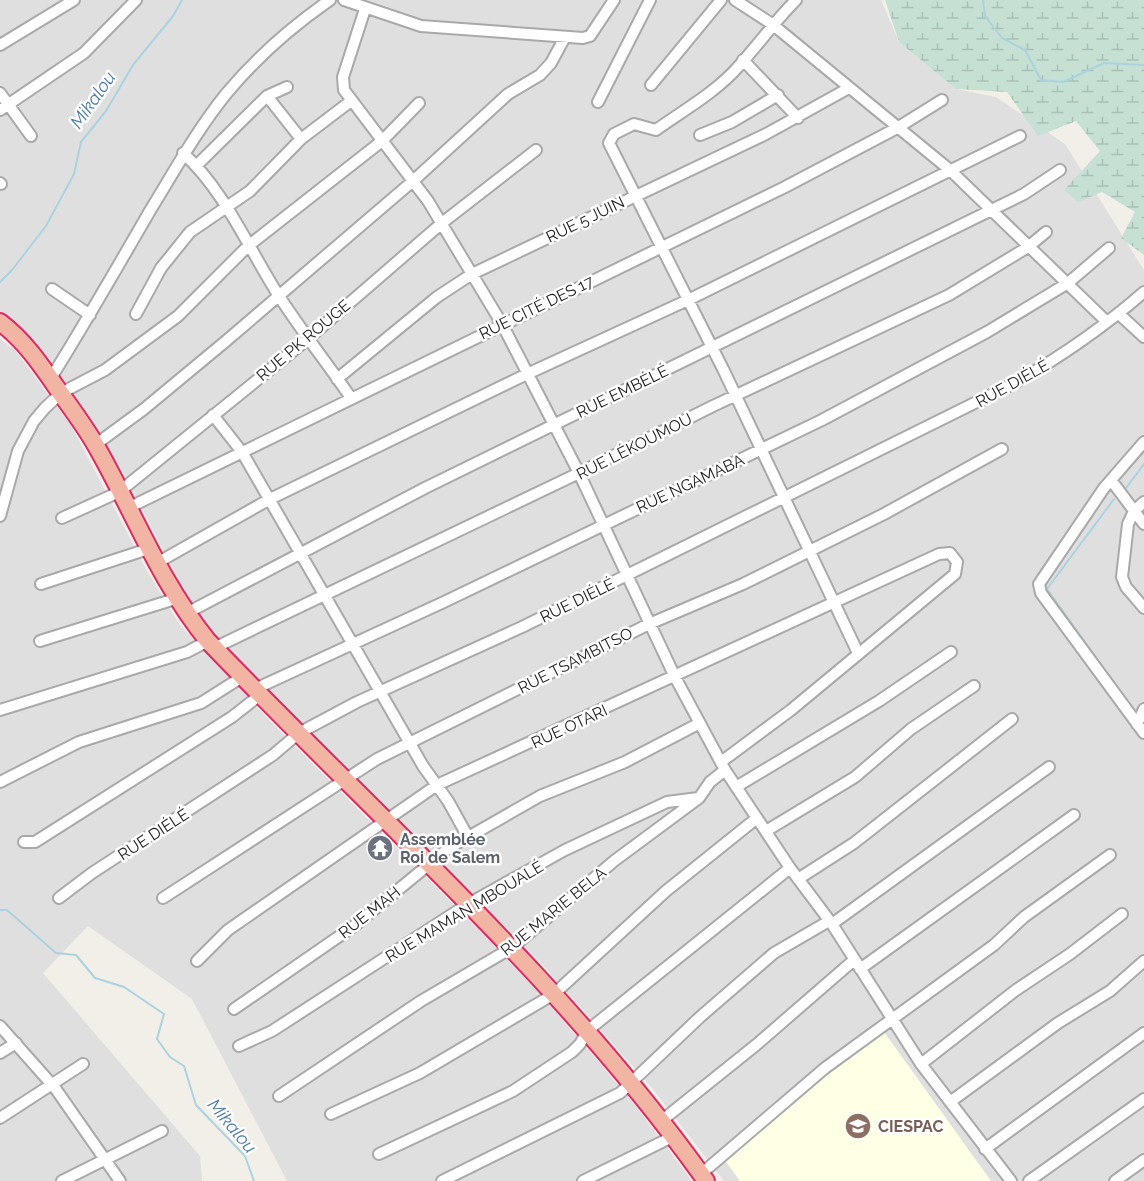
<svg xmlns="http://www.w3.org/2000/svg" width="1144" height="1181" viewBox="0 0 1144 1181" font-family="Raleway,sans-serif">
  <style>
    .residential { fill: #e0dfdf }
    .education { fill: #ffffe5 }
    .wetland { fill: url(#wetland-marsh) }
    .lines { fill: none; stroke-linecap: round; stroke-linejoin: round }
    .stream { stroke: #aad3df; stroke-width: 2 }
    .minor-casing { stroke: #a9a9a9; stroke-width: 14 }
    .trunk-casing { stroke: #dc2a67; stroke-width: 20 }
    .minor { stroke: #fff; stroke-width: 10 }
    .trunk { stroke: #f2b4a3; stroke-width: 16 }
    .labels { text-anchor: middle; stroke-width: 5; stroke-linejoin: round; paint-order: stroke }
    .street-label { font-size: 16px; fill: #222; stroke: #fff }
    .worship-label { font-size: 16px; font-weight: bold; fill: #5b616d; stroke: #fff; text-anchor: start }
    .education-label { font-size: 16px; font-weight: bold; fill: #785e54; stroke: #fff; text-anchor: start }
    .water-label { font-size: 18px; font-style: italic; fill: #4a7aab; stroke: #fff }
  </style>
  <defs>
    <pattern id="wetland-marsh" width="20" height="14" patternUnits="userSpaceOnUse" patternTransform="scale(1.5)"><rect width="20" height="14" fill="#c6e0d4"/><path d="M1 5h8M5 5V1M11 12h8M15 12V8" fill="none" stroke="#aac0b6"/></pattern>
  </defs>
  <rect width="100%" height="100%" fill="#f2efe9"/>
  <path class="residential" d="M0 0H881L899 42 956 89 996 97 1065 144 1144 270V1181H724L652 1088 542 964 339 764 200 622 122 470 39 349 0 312Z
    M0 339 15 350 71 425 147 571 180 625 275 726 530 981 632 1101 692 1181H287L192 999 88 926 43 973 200 1156 202 1181H0Z"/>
  <path class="education" d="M882 1029 991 1181H740L724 1159Z"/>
  <path class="wetland" d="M885 0H1144V255L1121 238 1135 212 1102 192 1078 202 1064 190 1100 151 1076 121 1038 136 1007 92 956 89 899 42Z"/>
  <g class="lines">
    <path class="stream" d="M983 0 985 16 1002 38 1025 50 1041 80 1063 82 1104 63 1144 65
      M0 282 12 270 46 226 74 174 81 142 106 111 133 65 173 16 182 0
      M1126 488 1144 464
      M1114 499 1047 589 1129 704
      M0 910H7L56 953 76 955 95 978 124 987 164 1014 157 1039 170 1057 184 1066 196 1105 245 1156 254 1181"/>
    <defs>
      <path id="minor" d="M344 0 421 26 583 38 590 36 614 0
        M735 0 772 24 950 170 1107 322
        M796 0C775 21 758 45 738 67 716 92 684 110 656 130L634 124 614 134 609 143 724 371 858 653
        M365 9 343 77 344 90 428 201 502 324 579 473 675 677 725 770 790 868 832 924 921 1064 1011 1181
        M0 45 74 0
        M743 60 798 118
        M651 85 721 0
        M0 93 31 136
        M267 96 301 139
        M598 102 650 0
        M0 110 84 53 136 0
        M700 135 732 122 778 95
        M183 153C224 190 248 247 277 293 300 329 327 363 351 398
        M197 165 267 96 287 87
        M0 183 1 184
        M52 289 90 315
        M136 314 161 268 190 232 250 191 301 139 351 101
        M1119 314 1144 337
        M51 378C86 322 118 266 151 209 175 170 197 130 226 94 256 58 291 27 330 0
        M337 379 437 297 472 274 766 134 849 88
        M213 415 242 452 423 766 448 801 468 837
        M1144 442 1104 488 1039 584 1041 593 1144 733
        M95 445 144 409 226 341 413 181 508 94 540 75 551 63 565 37
        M1111 480 1144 524
        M1144 502 1134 511 1128 524 1122 577 1126 587 1144 608
        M128 508 785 187 897 128 942 100
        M0 516 18 451 34 421 45 408 61 393 105 370 178 316 248 246 382 141 419 103
        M62 518 119 492 309 338 442 223 536 150
        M155 564 270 499 527 374 688 300 1020 136
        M41 584 148 549
        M185 614 425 488 1024 194 1060 170
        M40 641 175 599
        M214 648 579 473 713 406 949 295 1028 247 1046 232
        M255 689 444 602 822 420 987 332 1068 283 1109 248
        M0 710 187 652 208 641
        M1137 724 1144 709
        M0 782 79 742 201 703 242 677
        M736 787 879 701 951 652
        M766 831 855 777 911 729 974 686
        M24 842H35L232 717 260 695
        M798 879 854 843 1012 719
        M59 898 92 873 273 755 299 733 357 702 522 627 1015 383C1060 357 1104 327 1144 292
        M163 898 377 759 649 624 743 584 884 514 1002 449
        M832 924 1049 767
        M197 961 228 930 437 785 939 554 950 553 957 562 955 574 791 710 721 762
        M860 969 1074 815
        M234 1009 354 926 449 848 540 796 625 762 698 724
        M0 1026 55 1088 120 1181
        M239 1046 272 1031 468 904 565 850 667 802 698 798
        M0 1053 16 1043
        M921 1064 1016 990 1070 954 1122 914
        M279 1096 421 1001 513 947 614 861 699 798 710 782 725 770
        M950 1102 1058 1023 1110 991 1144 961
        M331 1114 420 1073 554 994 666 891 757 818
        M0 1118 83 1064
        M660 1122 756 1045 854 960
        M985 1149 1144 1033
        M379 1154 513 1091 572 1052 580 1044 587 1031 790 868
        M701 1174 825 1068 994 945 1024 917 1110 855
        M62 1181 162 1131
        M442 1181 620 1093 700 1017 774 953 829 921
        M583 1181 672 1137
        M1029 1181 1144 1099
        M1115 1181 1144 1160"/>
      <path id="trunk" d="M0 322C25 341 41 365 59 391 71 408 84 425 95 444 133 510 159 581 208 641 377 818 563 980 706 1181"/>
    </defs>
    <use href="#minor" class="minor-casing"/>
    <use href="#trunk" class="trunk-casing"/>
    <use href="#minor" class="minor"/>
    <use href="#trunk" class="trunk"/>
  </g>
  <defs>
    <symbol id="temple-disc" viewBox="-11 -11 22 22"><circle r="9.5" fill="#6b7280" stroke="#fff"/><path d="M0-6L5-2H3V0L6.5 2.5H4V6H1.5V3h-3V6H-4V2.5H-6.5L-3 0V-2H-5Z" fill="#fff"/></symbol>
    <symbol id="university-disc" viewBox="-11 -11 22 22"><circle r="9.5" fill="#8d6e63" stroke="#fff"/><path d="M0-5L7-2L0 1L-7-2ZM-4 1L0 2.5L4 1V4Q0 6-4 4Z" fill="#fff"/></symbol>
  </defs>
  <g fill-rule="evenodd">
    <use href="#temple-disc" x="365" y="833" width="30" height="30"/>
    <use href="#university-disc" x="843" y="1111" width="30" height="30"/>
  </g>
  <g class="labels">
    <g class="street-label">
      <text transform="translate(585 219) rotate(-26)" y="6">RUE 5 JUIN</text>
      <text transform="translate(536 307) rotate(-26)" y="6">RUE CITÉ DES 17</text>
      <text transform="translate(303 340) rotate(-40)" y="6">RUE PK ROUGE</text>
      <text transform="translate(1012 383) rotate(-29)" y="6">RUE DIÉLÉ</text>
      <text transform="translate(622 391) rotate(-26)" y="6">RUE EMBÉLÉ</text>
      <text transform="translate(634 446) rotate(-27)" y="6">RUE LÉKOUMOU</text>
      <text transform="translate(690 483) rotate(-25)" y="6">RUE NGAMABA</text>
      <text transform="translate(577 600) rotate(-26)" y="6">RUE DIÉLÉ</text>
      <text transform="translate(575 660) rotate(-27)" y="6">RUE TSAMBITSO</text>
      <text transform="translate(569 726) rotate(-25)" y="6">RUE OTARI</text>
      <text transform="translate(153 834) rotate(-33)" y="6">RUE DIÉLÉ</text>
      <text transform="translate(464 911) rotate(-31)" y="6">RUE MAMAN MBOUALÉ</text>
      <text transform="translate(553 911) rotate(-39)" y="6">RUE MARIE BELA</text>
      <text transform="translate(369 912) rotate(-38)" y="6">RUE MAH</text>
    </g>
    <g class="worship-label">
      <text x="400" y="845">Assemblée<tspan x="400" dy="18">Roi de Salem</tspan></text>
    </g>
    <g class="education-label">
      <text x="878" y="1132">CIESPAC</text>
    </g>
    <g class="water-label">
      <text transform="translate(93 100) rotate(-55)" y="6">Mikalou</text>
      <text transform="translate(232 1126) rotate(50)" y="6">Mikalou</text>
    </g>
  </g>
</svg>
